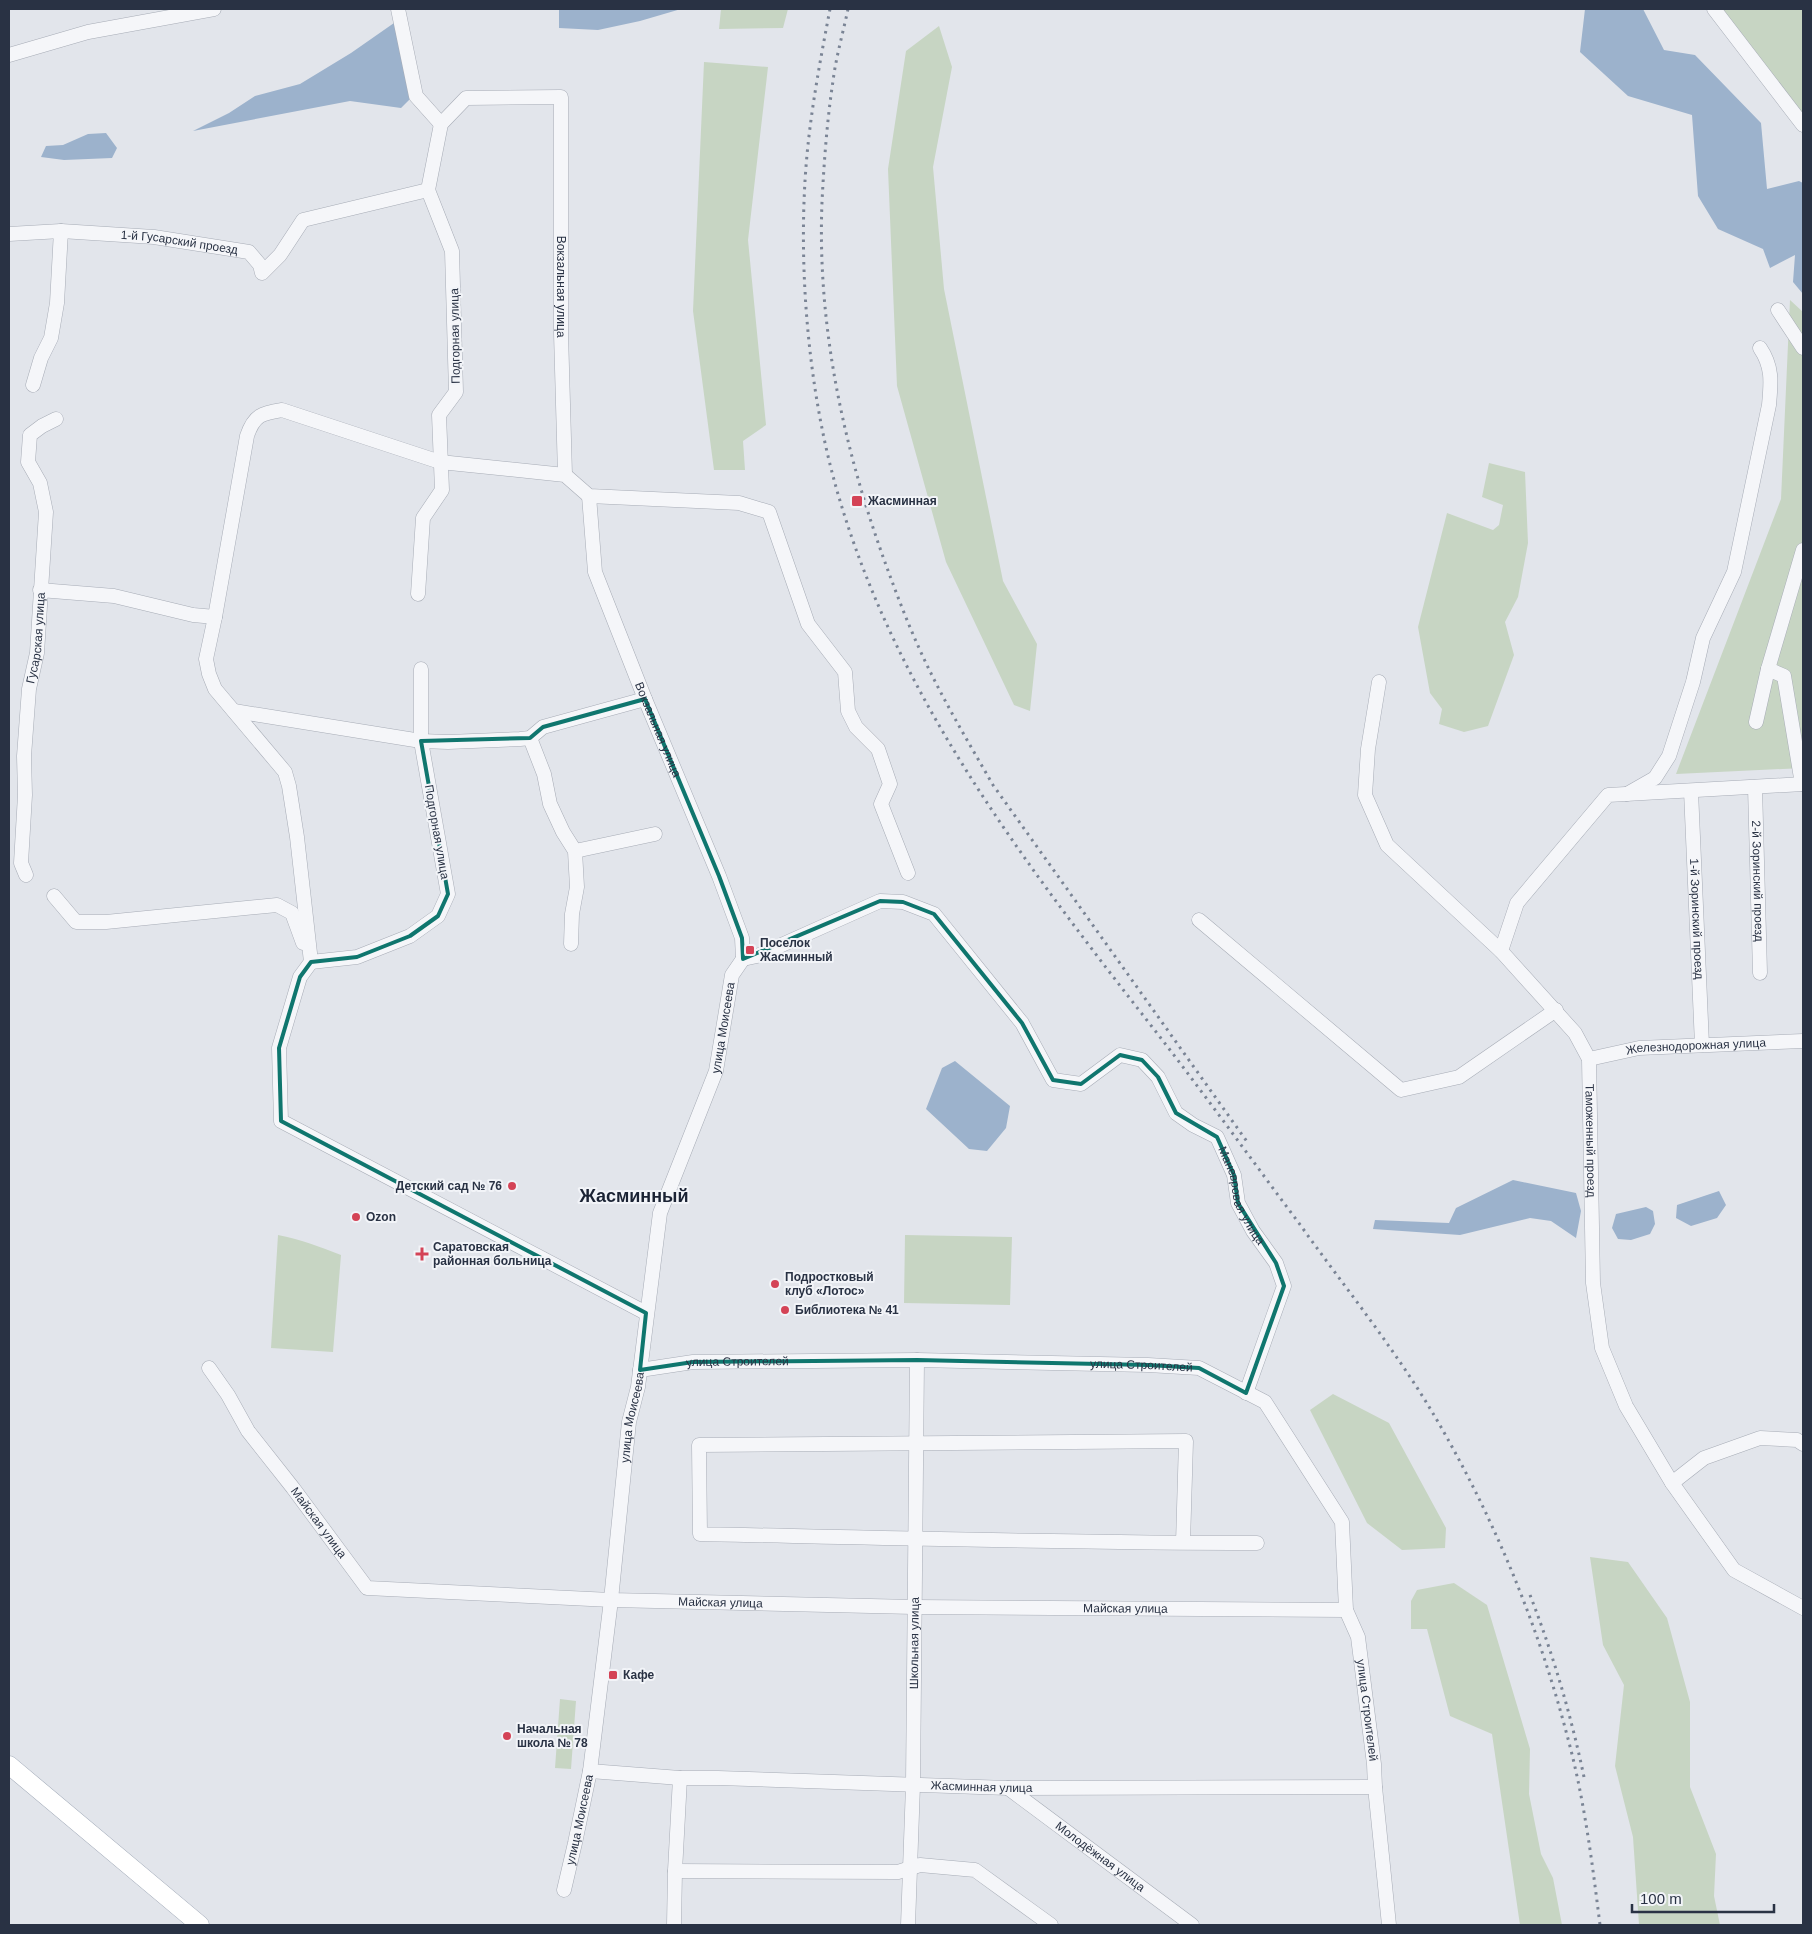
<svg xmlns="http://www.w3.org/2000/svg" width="1812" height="1934" viewBox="0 0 1812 1934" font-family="Arial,sans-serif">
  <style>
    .green { fill: #c7d5c3 }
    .water { fill: #9cb2cc }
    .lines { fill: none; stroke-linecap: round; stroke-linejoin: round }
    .minor-casing { stroke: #a7acb6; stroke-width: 15 }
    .major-casing { stroke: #a0a9b7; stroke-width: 19 }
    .minor { stroke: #f5f6f9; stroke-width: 14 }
    .major { stroke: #fff; stroke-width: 18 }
    .rail { stroke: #7a8495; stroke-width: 3; stroke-dasharray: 2.5 5; stroke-linecap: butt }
    .marked { fill: none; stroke: #0f766e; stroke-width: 4; stroke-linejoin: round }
    .poi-dot { fill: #d44356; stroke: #f2f4f8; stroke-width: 2 }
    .labels { text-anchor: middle; stroke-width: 4; stroke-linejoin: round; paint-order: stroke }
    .street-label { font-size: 12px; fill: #293244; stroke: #f2f4f8 }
    .poi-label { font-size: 12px; font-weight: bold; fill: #293244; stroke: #f2f4f8; text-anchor: start }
    .district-label { font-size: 18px; font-weight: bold; fill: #1b2334; stroke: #f2f4f8 }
  </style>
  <rect width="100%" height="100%" fill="#e2e5eb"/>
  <path class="green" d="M721 9H788L783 28 719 29Z
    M1721 9H1803V114L1800 111Z
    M939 26 952 67 933 167 944 289 1003 581 1037 644 1030 711 1014 705 946 562 897 386 888 169 906 51Z
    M704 62 768 67 748 240 766 425 743 441 745 470H714L693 311Z
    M1790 300 1803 312V768L1676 774 1781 499Z
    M1489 463 1525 472 1528 543 1518 597 1505 622 1514 655 1488 726 1464 732 1439 724 1442 709 1430 693 1418 627 1447 513 1493 530 1499 525 1503 505 1482 497Z
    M278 1235C300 1239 320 1247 341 1255L333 1352 271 1348Z
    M905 1235 1012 1237 1010 1305 904 1303Z
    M1333 1394 1389 1423 1446 1528 1445 1548 1402 1550 1367 1523 1310 1410Z
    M1590 1557 1628 1562 1667 1618 1690 1702V1787L1716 1854 1714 1896 1720 1925H1639L1633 1837 1615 1766 1624 1685 1603 1645Z
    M1454 1583 1487 1605 1530 1749 1529 1794 1541 1854 1553 1878 1562 1925H1520L1492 1734 1450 1716 1427 1629H1411V1601L1417 1590Z
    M560 1699 576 1701 571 1769 555 1768Z"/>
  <path class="water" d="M559 9H681L640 21 598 30 559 28Z
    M1585 9H1643L1664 50 1695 55 1761 123 1767 189 1799 181 1803 183V294L1793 282 1795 255 1770 268 1763 249 1718 229 1698 196 1692 115 1628 96 1580 52Z
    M394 23 405 50 410 99 401 108 350 101 193 131 229 113 255 96 300 84 351 53Z
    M106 133 117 148 112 158 64 160 41 157 46 146 63 145 88 134Z
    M955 1061 1010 1106 1006 1128 987 1151 969 1149 926 1109 942 1068Z
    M1513 1180 1576 1193 1581 1211 1576 1238 1551 1221 1530 1218 1460 1235 1373 1229 1375 1220 1449 1223 1456 1208Z
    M1719 1191 1726 1205 1717 1218 1691 1226 1676 1218 1677 1205Z
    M1646 1207 1653 1211 1655 1224 1650 1234 1631 1240 1618 1239 1612 1228 1616 1214Z"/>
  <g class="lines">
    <defs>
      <g id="minor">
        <path d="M398 9 416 96 441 124"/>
        <path d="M1714 9 1803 125"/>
        <path d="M9 55 88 32 214 9"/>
        <path id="s1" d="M428 190 441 124 466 98 561 97V333L565 475"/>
        <path id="s2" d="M9 234 61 231 154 237 249 252 260 265 262 273 280 255 303 220 428 190"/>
        <path d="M1778 310 1803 348"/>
        <path d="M33 385 41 358 51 338 57 303 61 231"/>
        <path id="s3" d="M589 496 595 572 645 699 719 876 742 938 743 959"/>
        <path d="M40 590 114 596 193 615 215 617"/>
        <path d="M418 594 423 518 442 490 439 415 456 392 452 251 428 190"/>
        <path d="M1768 669 1784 676 1802 784"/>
        <path id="s4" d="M1379 682 1368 749 1365 795 1387 845 1501 951 1575 1033 1589 1059 1593 1283 1602 1348 1626 1406 1672 1483 1734 1570 1803 1608"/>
        <path d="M234 711 421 741 448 742 520 739 530 738 543 727 645 699"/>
        <path d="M1756 722 1768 669 1803 550"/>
        <path d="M530 738 544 774 550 804 563 832 575 851 577 887 572 914 571 944"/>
        <path id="s5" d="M1755 787 1760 973"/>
        <path id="s6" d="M1691 791 1702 1045"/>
        <path d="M1627 794 1655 778 1669 756 1693 682 1703 638 1734 572 1769 405C1771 383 1773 367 1760 348"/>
        <path d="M575 851 655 834"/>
        <path id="s7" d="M26 875 21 863 25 795 24 756 29 689 37 653 46 512 40 483 28 462 30 435 42 426 56 419"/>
        <path d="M54 896 76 922H106L277 905 292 913 303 943"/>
        <path d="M1199 920 1401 1090 1459 1077 1556 1010"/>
        <path d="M1501 951 1517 903 1608 795 1803 784"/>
        <path id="s8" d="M743 959 757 956 880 901 903 902 934 914 1022 1023 1053 1080 1081 1084 1120 1055 1142 1060 1158 1077 1176 1113 1193 1125 1217 1137 1234 1175 1238 1203 1253 1231 1276 1263 1284 1286 1246 1393"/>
        <path d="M311 962 357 957 410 936 438 916 448 894 421 741V669"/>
        <path id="s9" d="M1589 1059 1639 1048 1803 1041"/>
        <path d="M646 1313 281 1121 279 1048 300 977 311 962 297 837 289 786 285 772 215 689 209 674 206 659 215 617 247 436C254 415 262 413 282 410L440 462 565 475 589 496 739 503 769 512 808 624 845 672 848 711 856 727 878 749 890 784 881 804 908 873"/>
        <path id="s10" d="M209 1368 228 1395 248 1431 293 1488 367 1588 611 1600 914 1607 1346 1610"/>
        <path id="s11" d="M640 1370 693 1362 917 1360 1148 1365 1199 1368 1265 1402 1342 1522 1346 1610 1358 1637 1374 1764 1375 1787 1389 1925"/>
        <path d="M1672 1483 1704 1458 1760 1438 1797 1440 1803 1444"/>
        <path d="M1183 1543 1186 1441 699 1445 700 1534C886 1538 1072 1543 1257 1543"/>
        <path id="s12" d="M590 1771 680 1778H718L1008 1788 1375 1787"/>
        <path id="s13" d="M1008 1788 1192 1925"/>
        <path d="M675 1871 898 1872 920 1865 975 1870 1051 1925"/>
        <path id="s14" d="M564 1890 575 1843 590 1771 611 1600 629 1422 638 1387 660 1213 716 1071 732 975 743 959"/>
        <path d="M674 1925 675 1871 680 1778"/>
        <path id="s15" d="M908 1925 913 1785 917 1360"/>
      </g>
      <path id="major" d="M9 1765 200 1925"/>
    </defs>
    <use href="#minor" class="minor-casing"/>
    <use href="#major" class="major-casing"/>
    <use href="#minor" class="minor"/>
    <use href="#major" class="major"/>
    <path class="rail" d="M830 9C822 51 814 93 809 136 796 245 806 381 836 487 895 697 1028 868 1160 1037 1208 1099 1254 1163 1301 1226 1344 1286 1393 1347 1431 1410 1491 1511 1537 1621 1567 1735 1584 1797 1592 1861 1600 1925
      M848 9C843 33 836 57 833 81 827 121 824 162 822 202 817 326 844 450 886 565 898 598 911 632 926 663 946 705 970 745 993 785L1248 1143
      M1530 1595C1553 1654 1571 1715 1584 1777"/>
  </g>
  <path class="marked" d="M645 699 719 876 742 938 743 959 880 901 903 902 934 914 1022 1023 1053 1080 1081 1084 1120 1055 1142 1060 1158 1077 1176 1113 1217 1137 1234 1175 1238 1203 1276 1263 1284 1286 1246 1393 1199 1368 1148 1365 917 1360 693 1362 640 1370 646 1313 281 1121 279 1048 300 977 311 962 357 957 410 936 438 916 448 894 421 741 530 738 543 727Z"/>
  <g class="poi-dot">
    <rect x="851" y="495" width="12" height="12" rx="2.5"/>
    <rect x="745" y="945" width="10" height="10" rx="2.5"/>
    <circle cx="512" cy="1186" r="5"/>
    <circle cx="356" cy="1217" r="5"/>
    <path d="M419.5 1246.5h5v5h5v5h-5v5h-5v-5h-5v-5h5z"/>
    <circle cx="775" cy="1284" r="5"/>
    <circle cx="785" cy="1310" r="5"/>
    <rect x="608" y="1670" width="10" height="10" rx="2.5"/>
    <circle cx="507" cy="1736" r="5"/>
  </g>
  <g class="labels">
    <g class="street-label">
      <text dy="4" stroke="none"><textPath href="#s2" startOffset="171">1-й Гусарский проезд</textPath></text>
      <text dy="4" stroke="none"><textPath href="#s1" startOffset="388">Вокзальная улица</textPath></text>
      <text transform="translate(455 336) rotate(-91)" y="4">Подгорная улица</text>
      <text dy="4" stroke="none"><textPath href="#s7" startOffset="239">Гусарская улица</textPath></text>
      <text dy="4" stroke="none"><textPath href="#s3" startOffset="246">Вокзальная улица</textPath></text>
      <text transform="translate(437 832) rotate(80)" y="4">Подгорная улица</text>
      <text dy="4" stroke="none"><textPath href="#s5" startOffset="94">2-й Зоринский проезд</textPath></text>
      <text dy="4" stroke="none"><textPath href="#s6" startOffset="128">1-й Зоринский проезд</textPath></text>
      <text dy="4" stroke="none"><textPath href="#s14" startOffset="881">улица Моисеева</textPath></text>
      <text dy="4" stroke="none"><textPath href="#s9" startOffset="108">Железнодорожная улица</textPath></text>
      <text dy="4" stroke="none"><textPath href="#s4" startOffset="546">Таможенный проезд</textPath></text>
      <text dy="4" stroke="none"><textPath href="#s8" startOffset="685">Маневровая улица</textPath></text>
      <text dy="4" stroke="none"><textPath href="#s11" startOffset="98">улица Строителей</textPath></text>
      <text dy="4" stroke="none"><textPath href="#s11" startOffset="502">улица Строителей</textPath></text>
      <text dy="4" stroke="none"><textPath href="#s14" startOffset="478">улица Моисеева</textPath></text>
      <text dy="4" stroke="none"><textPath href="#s10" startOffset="190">Майская улица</textPath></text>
      <text dy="4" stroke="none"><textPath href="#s10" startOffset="625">Майская улица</textPath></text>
      <text dy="4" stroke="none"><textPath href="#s10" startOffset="1030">Майская улица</textPath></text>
      <text dy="4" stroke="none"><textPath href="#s15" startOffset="282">Школьная улица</textPath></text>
      <text dy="4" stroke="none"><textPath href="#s11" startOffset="968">улица Строителей</textPath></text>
      <text dy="4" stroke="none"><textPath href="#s12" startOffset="392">Жасминная улица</textPath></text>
      <text dy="4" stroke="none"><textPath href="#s14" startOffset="72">улица Моисеева</textPath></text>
      <text dy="4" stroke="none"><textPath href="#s13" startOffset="115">Молодёжная улица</textPath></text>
    </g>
    <g class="poi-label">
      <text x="868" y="505">Жасминная</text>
      <text x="760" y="947">Поселок<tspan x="760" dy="14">Жасминный</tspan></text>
      <text x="502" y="1190" text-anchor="end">Детский сад № 76</text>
      <text x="366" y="1221">Ozon</text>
      <text x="433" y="1251">Саратовская<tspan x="433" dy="14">районная больница</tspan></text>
      <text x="785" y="1281">Подростковый<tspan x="785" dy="14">клуб «Лотос»</tspan></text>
      <text x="795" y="1314">Библиотека № 41</text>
      <text x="623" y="1679">Кафе</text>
      <text x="517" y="1733">Начальная<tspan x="517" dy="14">школа № 78</tspan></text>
    </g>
    <g class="district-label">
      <text x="634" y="1202">Жасминный</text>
    </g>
  </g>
  <rect width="1812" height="1934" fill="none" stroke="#293244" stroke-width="20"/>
  <path d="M1632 1904v8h142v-8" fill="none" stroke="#293244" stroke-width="2.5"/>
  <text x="1640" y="1904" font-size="15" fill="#293244" stroke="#f2f4f8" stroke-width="4" paint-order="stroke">100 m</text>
</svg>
